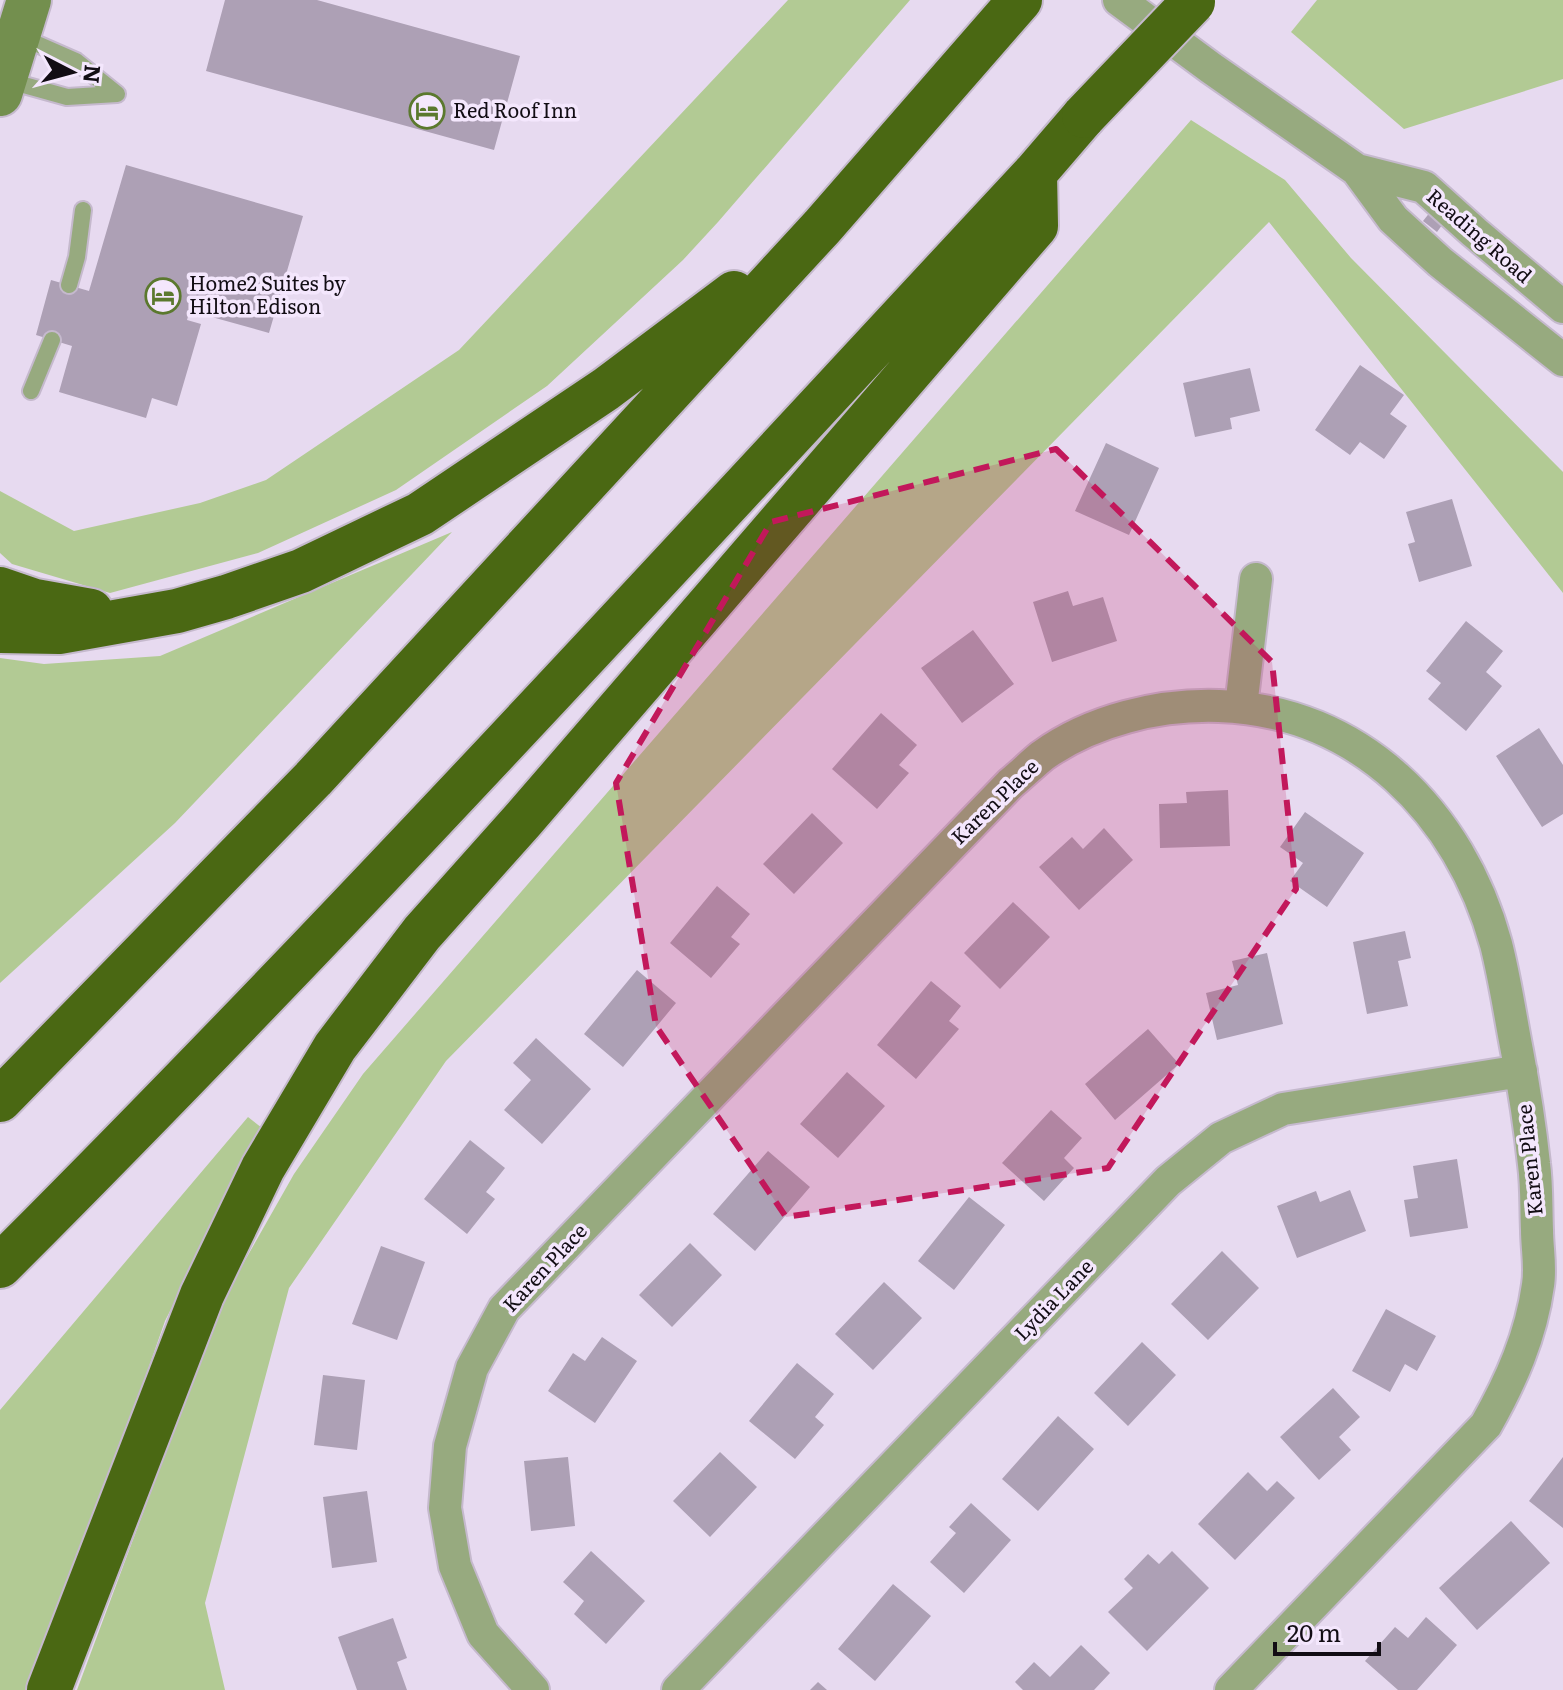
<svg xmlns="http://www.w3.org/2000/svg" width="1563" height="1690" viewBox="0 0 1563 1690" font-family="Literata,serif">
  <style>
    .green { fill: #b2ca94 }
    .building { fill: #ada0b5 }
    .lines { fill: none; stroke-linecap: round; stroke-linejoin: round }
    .lane-casing { stroke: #c5b9cd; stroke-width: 20 }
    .street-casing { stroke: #c5b9cd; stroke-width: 36 }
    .secondary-casing { stroke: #c5b9cd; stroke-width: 48 }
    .highway-casing { stroke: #c5b9cd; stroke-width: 48 }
    .lane { stroke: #97aa7f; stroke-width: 16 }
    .street { stroke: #97aa7f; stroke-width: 32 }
    .secondary { stroke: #738f4e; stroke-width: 44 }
    .highway { stroke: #4a6813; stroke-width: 44 }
    .highway-bridge-casing { stroke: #c5b9cd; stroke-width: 48; stroke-linecap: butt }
    .highway-bridge { stroke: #4a6813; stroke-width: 44 }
    .marked { fill: #c2185b; fill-opacity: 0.2; stroke: #c2185b; stroke-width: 6; stroke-dasharray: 16 10; stroke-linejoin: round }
    .labels { text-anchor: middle; stroke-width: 7; stroke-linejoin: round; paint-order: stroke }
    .poi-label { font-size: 20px; fill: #120d14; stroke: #f4e7fd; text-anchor: start }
    .street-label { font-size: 20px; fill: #120d14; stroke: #f4e7fd }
  </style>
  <rect width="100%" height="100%" fill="#e7daf0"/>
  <path class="green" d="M788 0H910L718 222 683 260 547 386 396 490 258 553 110 593 12 564 0 553V491L74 531 200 503 266 480 459 350Z
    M1317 0H1563V79L1404 129 1291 32Z
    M1191 120 1285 180 1351 258 1563 472V593L1269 222 446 1061 289 1288 205 1603 225 1690H77L222 1301 294 1174 363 1074Z
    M452 532 175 823 0 983V658L44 664 160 656Z
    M248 1117 262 1128 165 1321 63 1611 29 1690H0V1410Z"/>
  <path class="building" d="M225 0H317L520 56 494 150 206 71Z
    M126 165 303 216 269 333 201 314 204 305 192 302 187 320 201 324 177 406 152 398 146 418 59 392 72 346 36 335 51 280 89 291Z
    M1431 211 1445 221 1437 232 1423 221Z
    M1360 365 1404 395 1390 414 1407 426 1384 459 1360 442 1350 455 1315 430Z
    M1250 368 1260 411 1230 418 1232 429 1195 437 1183 383Z
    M1106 443 1159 468 1129 535 1075 511Z
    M1452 499 1472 566 1419 582 1408 544 1415 542 1406 512Z
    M1068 591 1073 606 1103 597 1117 641 1052 662 1033 602Z
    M1466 621 1503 651 1486 672 1502 686 1466 731 1428 699 1441 683 1426 671Z
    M973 630 1014 684 962 723 921 668Z
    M881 713 917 745 899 765 909 773 877 809 832 769Z
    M1539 728 1563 765V814L1542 827 1496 756Z
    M1228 790 1230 846 1160 848 1159 804 1187 803 1186 792Z
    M1305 812 1364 853 1327 907 1290 881 1303 863 1280 847Z
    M812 813 843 843 794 894 763 864Z
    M1104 828 1133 860 1079 910 1039 867 1072 837 1083 849Z
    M717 886 750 914 731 937 740 944 711 978 670 943Z
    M1013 902 1050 937 1000 989 964 953Z
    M1405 931 1411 958 1398 961 1408 1006 1367 1014 1353 942Z
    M1267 953 1283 1024 1217 1040 1206 993 1238 985 1232 961Z
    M637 970 676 1003 623 1067 584 1034Z
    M931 981 961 1006 949 1021 959 1029 916 1079 877 1045Z
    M1148 1029 1179 1064 1115 1120 1085 1084Z
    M536 1038 591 1089 542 1144 504 1110 531 1080 513 1063Z
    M847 1072 885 1106 838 1158 800 1124Z
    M1051 1110 1082 1138 1064 1158 1074 1168 1044 1201 1002 1163Z
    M470 1140 505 1168 486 1192 495 1199 467 1234 424 1199Z
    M768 1151 810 1187 755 1251 713 1214Z
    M1457 1159 1468 1228 1410 1237 1404 1200 1418 1198 1413 1166Z
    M1350 1190 1366 1231 1297 1258 1277 1206 1316 1191 1320 1202Z
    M969 1197 1005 1225 954 1290 918 1261Z
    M690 1243 722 1275 672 1327 639 1295Z
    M381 1246 425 1262 397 1340 352 1324Z
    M1222 1251 1259 1288 1208 1340 1171 1304Z
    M884 1282 922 1318 873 1370 835 1334Z
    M1386 1309 1436 1336 1417 1371 1405 1364 1390 1392 1352 1371Z
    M602 1337 637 1361 595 1423 548 1391 573 1353 585 1361Z
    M1142 1342 1176 1375 1128 1426 1094 1393Z
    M797 1363 834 1394 815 1417 824 1425 795 1459 749 1421Z
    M323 1375 365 1380 357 1450 314 1445Z
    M1333 1388 1360 1417 1339 1437 1351 1450 1319 1480 1280 1437Z
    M1058 1416 1094 1449 1038 1511 1002 1479Z
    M720 1452 757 1487 710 1537 673 1501Z
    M568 1457 575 1526 531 1531 524 1461Z
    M1563 1457V1528L1529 1501Z
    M1248 1472 1267 1491 1277 1481 1295 1498 1235 1560 1198 1524Z
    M367 1491 377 1562 332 1568 323 1497Z
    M971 1503 1011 1540 964 1593 930 1562 956 1533 949 1527Z
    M1511 1521 1550 1563 1477 1630 1439 1588Z
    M591 1551 645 1601 606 1644 574 1614 584 1601 563 1582Z
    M1172 1551 1209 1588 1147 1651 1108 1612 1133 1588 1124 1579 1148 1554 1159 1564Z
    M893 1584 931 1616 875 1681 838 1649Z
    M1426 1617 1457 1645 1417 1690H1398L1365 1661 1395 1627 1408 1638Z
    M393 1618 407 1658 397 1662 407 1690H357L338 1637Z
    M1081 1645 1110 1673 1094 1690H1023L1015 1682 1034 1662 1050 1677Z
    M818 1682 827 1690H810Z"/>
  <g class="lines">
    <defs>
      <path id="lane" d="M19 36 76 61 117 94
        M6 80 67 97 117 94
        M69 285 77 257 83 210
        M31 391 52 340"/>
      <path id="street" d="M1119 0 1211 68 1357 170 1393 219 1440 262 1563 360
        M1357 170 1424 187 1474 232 1563 307
        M1241 707 1256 579
        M533 1690 483 1634 455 1566 445 1508 450 1446 472 1368 504 1309 1010 784C1021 775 1031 765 1042 756 1092 720 1159 704 1219 706 1360 711 1460 813 1496 944 1505 979 1510 1015 1517 1051 1524 1088 1530 1126 1534 1164 1537 1186 1536 1208 1537 1230 1537 1248 1541 1267 1538 1285 1531 1336 1511 1381 1486 1425L1231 1690
        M678 1690 1168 1181 1221 1138 1283 1109 1521 1071"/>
      <path id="secondary" d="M0 94 29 0"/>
      <path id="highway" d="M0 589 35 601 91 611
        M0 631 59 632 177 611 226 597 301 571 420 514 606 389 734 293
        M0 1100 313 779 822 227 1020 0
        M0 1266C355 911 693 540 1035 173L1084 116
        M49 1690 202 1295 263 1168 335 1047 422 933 522 821 1036 226 1035 173"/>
    </defs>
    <use href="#lane" class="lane-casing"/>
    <use href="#street" class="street-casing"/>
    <use href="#secondary" class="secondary-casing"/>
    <use href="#highway" class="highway-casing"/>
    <use href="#lane" class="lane"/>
    <use href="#street" class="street"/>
    <use href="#secondary" class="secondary"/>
    <use href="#highway" class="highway"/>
    <defs>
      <path id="highway-bridge" d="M1084 116 1193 2"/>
    </defs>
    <use href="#highway-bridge" class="highway-bridge-casing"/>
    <use href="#highway-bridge" class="highway-bridge"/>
  </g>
  <path class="marked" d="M1056 449 1272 662 1296 889 1108 1168 786 1217 656 1026 616 783 771 522Z"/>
  <defs>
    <symbol id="hotel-ring" viewBox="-11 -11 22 22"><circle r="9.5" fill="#f4e7fd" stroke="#5b792e" stroke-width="1.5"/><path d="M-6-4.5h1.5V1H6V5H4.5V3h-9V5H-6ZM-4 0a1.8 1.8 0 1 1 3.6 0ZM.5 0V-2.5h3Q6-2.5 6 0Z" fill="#5b792e"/></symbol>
  </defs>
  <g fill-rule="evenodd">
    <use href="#hotel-ring" x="407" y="91" width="40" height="40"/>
    <use href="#hotel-ring" x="143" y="276" width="40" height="40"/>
  </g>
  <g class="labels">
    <g class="poi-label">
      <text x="453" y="118">Red Roof Inn</text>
      <text x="189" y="291">Home2 Suites by<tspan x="189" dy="23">Hilton Edison</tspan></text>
    </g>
    <g class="street-label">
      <text transform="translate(1479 236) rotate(41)" y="7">Reading Road</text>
      <text transform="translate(995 802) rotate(-44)" y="7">Karen Place</text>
      <text transform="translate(1530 1160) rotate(-96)" y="7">Karen Place</text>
      <text transform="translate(545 1268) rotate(-47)" y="7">Karen Place</text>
      <text transform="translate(1054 1300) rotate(-46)" y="7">Lydia Lane</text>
    </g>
  </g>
  <g transform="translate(72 72) rotate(96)" stroke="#f4e7fd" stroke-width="6" paint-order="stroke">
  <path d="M0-6L14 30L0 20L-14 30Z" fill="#120d14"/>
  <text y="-12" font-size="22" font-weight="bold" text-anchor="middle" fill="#120d14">N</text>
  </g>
  <path d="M1275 1642v12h104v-12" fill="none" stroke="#120d14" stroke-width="4"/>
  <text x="1287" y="1642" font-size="24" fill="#120d14" stroke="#f4e7fd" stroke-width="6" paint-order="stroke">20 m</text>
</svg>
